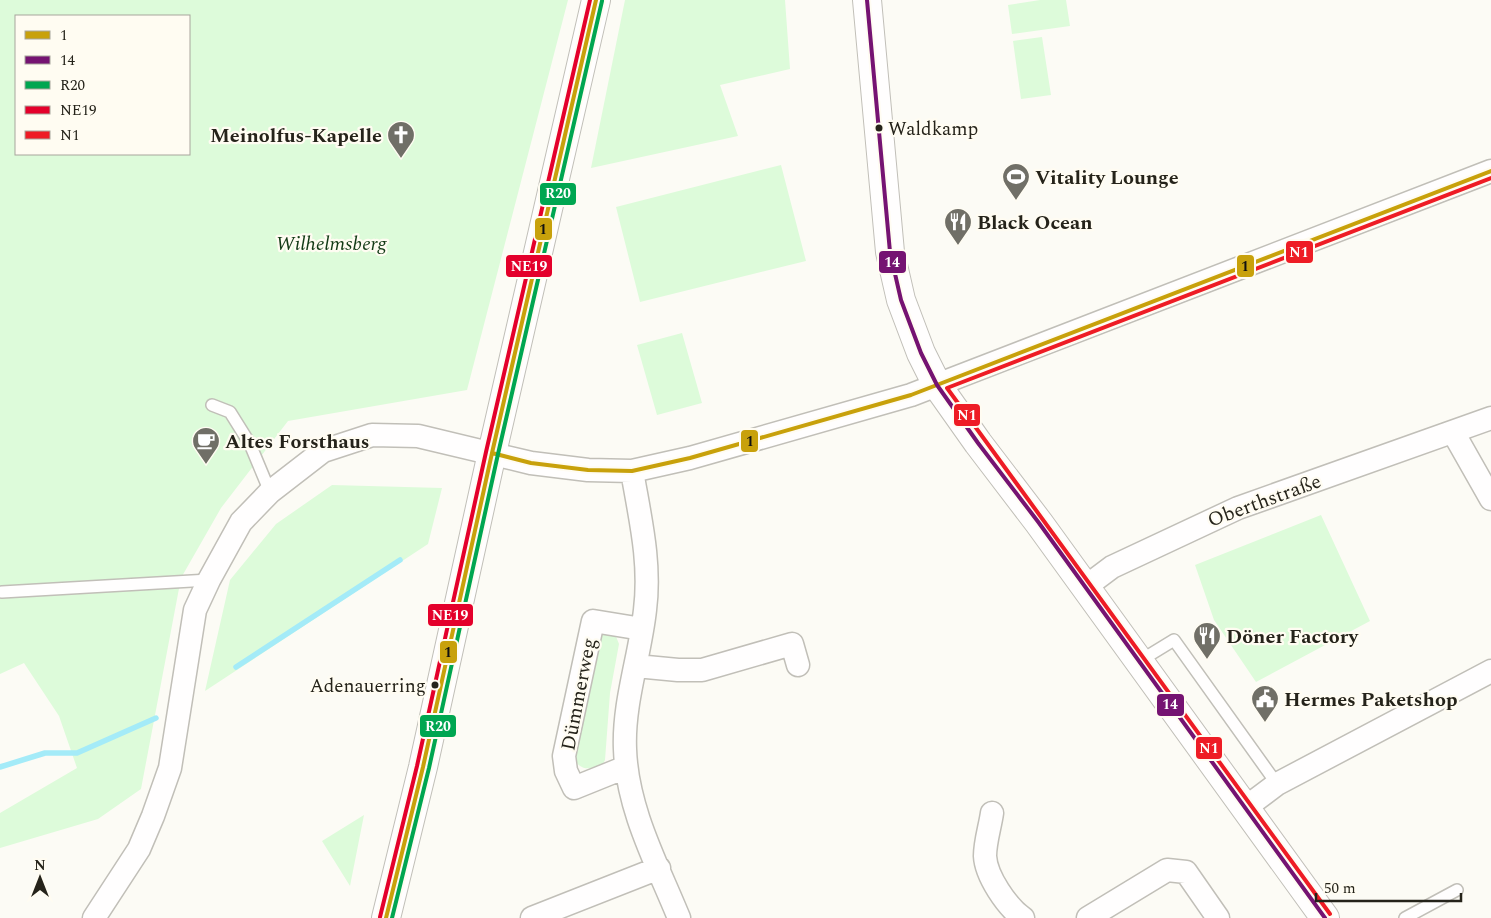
<svg xmlns="http://www.w3.org/2000/svg" width="1491" height="918" viewBox="0 0 1491 918" font-family="Spectral,serif">
  <style>
    .green { fill: #ddfbda; fill-rule: evenodd }
    .lines { fill: none; stroke-linecap: round; stroke-linejoin: round }
    .stream { stroke: #a4ebf8; stroke-width: 5.5 }
    .service-casing { stroke: #c1bfb8; stroke-width: 14 }
    .minor-casing { stroke: #c1bfb8; stroke-width: 25 }
    .secondary-casing { stroke: #c1bfb8; stroke-width: 30 }
    .service { stroke: #fffefe; stroke-width: 11 }
    .minor { stroke: #fffefe; stroke-width: 22 }
    .secondary { stroke: #fffefe; stroke-width: 28 }
    .bus-1-casing { stroke: #fffcf2; stroke-width: 8 }
    .bus-2-casing { stroke: #fffcf2; stroke-width: 8 }
    .bus-3-casing { stroke: #fffcf2; stroke-width: 8 }
    .bus-4-casing { stroke: #fffcf2; stroke-width: 8 }
    .bus-5-casing { stroke: #fffcf2; stroke-width: 8 }
    .bus-1 { stroke: #c8a10b; stroke-width: 4 }
    .bus-2 { stroke: #751372; stroke-width: 4 }
    .bus-3 { stroke: #00a651; stroke-width: 4 }
    .bus-4 { stroke: #e4002b; stroke-width: 4 }
    .bus-5 { stroke: #ee1c25; stroke-width: 4 }
    .bus-dot { fill: #25231a; stroke: #fffcf2; stroke-width: 2 }
    .labels { text-anchor: middle; stroke-width: 4.5; stroke-linejoin: round; paint-order: stroke }
    .bus-label { font-size: 19px; fill: #25231a; stroke: #fffcf2; text-anchor: start }
    .poi-label { font-size: 20px; font-weight: bold; fill: #25231a; stroke: #fffcf2; text-anchor: start }
    .park-label { font-size: 20px; font-style: italic; fill: #123a15; stroke: #fffcf2 }
    .street-label { font-size: 20px; fill: #25231a; stroke: #fffcf2 }
    .line-badge { stroke: #fffcf2; stroke-width: 2 }
    .badge-label { font-size: 14px; text-anchor: middle; font-weight: bold; fill: #fff }
    .pale-badge-label { font-size: 14px; text-anchor: middle; font-weight: bold; fill: #111 }
  </style>
  <rect width="100%" height="100%" fill="#fcfbf5"/>
  <path class="green" d="M0 0H568L467 390 288 421 221 508 181 578 141 789 98 819 0 848V813L77 768 59 716 24 663 0 674ZM16 16H189V154H16Z
    M625 0H785L790 69 720 85 738 136 591 168Z
    M1040 0H1066L1070 26 1012 34 1008 5Z
    M1042 37 1051 95 1021 99 1013 41Z
    M781 165 806 261 640 302 616 207Z
    M682 333 702 403 657 415 637 345Z
    M332 485 442 488 428 544 205 691 230 580 276 524Z
    M1321 515 1370 621 1256 682 1214 620 1195 565Z
    M603 633 615 634 619 644 610 693 605 760 603 764C590 769 582 772 574 759L600 636Z
    M364 815 350 886 322 841Z"/>
  <g class="lines">
    <path class="stream" d="M236 667 400 560
      M0 767 45 753H77L156 718"/>
    <defs>
      <path id="service" d="M212 405 230 412 250 444 270 492
        M2 592 209 580
        M1138 662 1174 640 1277 784
        M1405 918 1457 890"/>
      <path id="minor" d="M1453 432 1491 499
        M632 471C640 518 651 562 645 610 640 656 623 703 625 749 627 809 657 864 679 918
        M1084 588 1112 567 1238 508 1491 418
        M636 666 678 670H702L792 644 798 665
        M626 767 574 788 566 771 564 756 593 621 642 629
        M1245 808 1277 784 1491 671
        M992 813C990 827 985 842 985 856 986 876 1007 907 1023 918
        M94 918 139 849 153 816 170 768 195 610 209 580 241 522 270 492 323 451 372 435 418 436 531 463 588 470 632 471 690 458 911 395 1491 171
        M532 918 659 868
        M1088 918 1167 870 1186 872 1218 918"/>
      <path id="secondary" d="M867 0 890 252 901 300 921 353 937 385 978 443 1039 523 1325 918
        M386 918 423 767 492 453 596 0"/>
    </defs>
    <use href="#service" class="service-casing"/>
    <use href="#minor" class="minor-casing"/>
    <use href="#secondary" class="secondary-casing"/>
    <use href="#service" class="service"/>
    <use href="#minor" class="minor"/>
    <use href="#secondary" class="secondary"/>
    <defs>
      <path id="bus-1" d="M492 453 531 463 588 470 632 471 690 458 911 395 1491 171
        M386 918 423 767 492 453 596 0"/>
      <path id="bus-2" d="M867 0 890 252 901 300 921 353 937 385 978 443 1039 523 1325 918"/>
      <path id="bus-3" d="M392 918 429 768 498 454 602 1"/>
      <path id="bus-4" d="M380 917 417 766 486 452 590 0"/>
      <path id="bus-5" d="M1330 914 947 388 1491 178"/>
    </defs>
    <use href="#bus-1" class="bus-1-casing"/>
    <use href="#bus-2" class="bus-2-casing"/>
    <use href="#bus-3" class="bus-3-casing"/>
    <use href="#bus-4" class="bus-4-casing"/>
    <use href="#bus-5" class="bus-5-casing"/>
    <use href="#bus-1" class="bus-1"/>
    <use href="#bus-2" class="bus-2"/>
    <use href="#bus-3" class="bus-3"/>
    <use href="#bus-4" class="bus-4"/>
    <use href="#bus-5" class="bus-5"/>
  </g>
  <defs>
    <symbol id="church-pin" viewBox="-11 -11 22 30"><path d="M0 17L-7.5 6A9.5 9.5 0 1 1 7.5 6Z" fill="#706f67" stroke="#fffcf2"/><path d="M-1.2-6h2.4v3.5h3.3v2.4h-3.3V6h-2.4V-.1h-3.3v-2.4h3.3Z" fill="#fff"/></symbol>
    <symbol id="stadium-pin" viewBox="-11 -11 22 30"><path d="M0 17L-7.5 6A9.5 9.5 0 1 1 7.5 6Z" fill="#706f67" stroke="#fffcf2"/><path d="M0-5a6.5 5 0 1 0 0 10a6.5 5 0 1 0 0-10ZM-3.5-1.8h7v3.6h-7Z" fill="#fff"/></symbol>
    <symbol id="restaurant-pin" viewBox="-11 -11 22 30"><path d="M0 17L-7.5 6A9.5 9.5 0 1 1 7.5 6Z" fill="#706f67" stroke="#fffcf2"/><path d="M-5-6h1v4h1v-4h1v4h1v-4h1v5L-1.5 .5V6h-2V.5L-5-1ZM5-6V6H3V1.5H1.5Q1.5-4 5-6Z" fill="#fff"/></symbol>
    <symbol id="cafe-pin" viewBox="-11 -11 22 30"><path d="M0 17L-7.5 6A9.5 9.5 0 1 1 7.5 6Z" fill="#706f67" stroke="#fffcf2"/><path d="M-5.5-4.5H6V0H3Q3 3.5 0 3.5H-2.5Q-5.5 3.5-5.5 0ZM3-3.2v2h1.7v-2ZM-6 4.5H4V6H-6Z" fill="#fff"/></symbol>
    <symbol id="civic-pin" viewBox="-11 -11 22 30"><path d="M0 17L-7.5 6A9.5 9.5 0 1 1 7.5 6Z" fill="#706f67" stroke="#fffcf2"/><path d="M-.6-6.5H3V-4.5H.6V-3L4-1V1h2V6H-6V1h2V-1L-.6-3ZM-1.2 2.5V6h2.4V2.5Z" fill="#fff"/></symbol>
  </defs>
  <g fill-rule="evenodd">
    <use href="#church-pin" x="385" y="119" width="32" height="43"/>
    <use href="#stadium-pin" x="1000" y="161" width="32" height="43"/>
    <use href="#restaurant-pin" x="942" y="206" width="32" height="43"/>
    <use href="#cafe-pin" x="190" y="425" width="32" height="43"/>
    <use href="#restaurant-pin" x="1191" y="620" width="32" height="43"/>
    <use href="#civic-pin" x="1249" y="683" width="32" height="43"/>
  </g>
  <g class="bus-dot">
    <circle cx="879" cy="128" r="4.5"/>
    <circle cx="435" cy="685" r="4.5"/>
  </g>
  <g class="labels">
    <g class="bus-label">
      <text x="888" y="135">Waldkamp</text>
      <text x="426" y="692" text-anchor="end">Adenauerring</text>
    </g>
    <g class="poi-label">
      <text x="382" y="142" text-anchor="end">Meinolfus-Kapelle</text>
      <text x="1035" y="184">Vitality Lounge</text>
      <text x="977" y="229">Black Ocean</text>
      <text x="225" y="448">Altes Forsthaus</text>
      <text x="1226" y="643">Döner Factory</text>
      <text x="1284" y="706">Hermes Paketshop</text>
    </g>
    <g class="park-label">
      <text x="331" y="250">Wilhelmsberg</text>
    </g>
    <g class="street-label">
      <text transform="translate(1264 500) rotate(-20)" y="7">Oberthstraße</text>
      <text transform="translate(578 694) rotate(-79)" y="7">Dümmerweg</text>
    </g>
  </g>
  <g class="line-badge">
    <rect x="539" y="182" width="38" height="24" rx="5" fill="#00a651"/>
    <rect x="534" y="217" width="19" height="24" rx="5" fill="#c8a10b"/>
    <rect x="1285" y="240" width="29" height="24" rx="5" fill="#ee1c25"/>
    <rect x="878" y="250" width="29" height="24" rx="5" fill="#751372"/>
    <rect x="505" y="254" width="48" height="24" rx="5" fill="#e4002b"/>
    <rect x="1236" y="254" width="19" height="24" rx="5" fill="#c8a10b"/>
    <rect x="953" y="403" width="28" height="24" rx="5" fill="#ee1c25"/>
    <rect x="740" y="429" width="19" height="24" rx="5" fill="#c8a10b"/>
    <rect x="427" y="603" width="47" height="24" rx="5" fill="#e4002b"/>
    <rect x="439" y="640" width="19" height="24" rx="5" fill="#c8a10b"/>
    <rect x="1156" y="693" width="29" height="24" rx="5" fill="#751372"/>
    <rect x="419" y="714" width="38" height="24" rx="5" fill="#00a651"/>
    <rect x="1195" y="736" width="28" height="24" rx="5" fill="#ee1c25"/>
  </g>
  <g class="badge-label">
    <text x="558" y="198">R20</text>
    <text x="1299" y="257">N1</text>
    <text x="892" y="267">14</text>
    <text x="529" y="271">NE19</text>
    <text x="967" y="420">N1</text>
    <text x="450" y="620">NE19</text>
    <text x="1170" y="709">14</text>
    <text x="438" y="731">R20</text>
    <text x="1209" y="753">N1</text>
  </g>
  <g class="pale-badge-label">
    <text x="543" y="234">1</text>
    <text x="1245" y="271">1</text>
    <text x="750" y="446">1</text>
    <text x="448" y="657">1</text>
  </g>
  <rect x="15" y="15" width="175" height="140" fill="#fffcf2" stroke="#a8a59c"/>
  <rect x="25" y="31" width="25" height="8" fill="#c8a10b" stroke="#a8a59c"/>
  <text x="60" y="40" font-size="15" fill="#25231a">1</text>
  <rect x="25" y="56" width="25" height="8" fill="#751372" stroke="#a8a59c"/>
  <text x="60" y="65" font-size="15" fill="#25231a">14</text>
  <rect x="25" y="81" width="25" height="8" fill="#00a651" stroke="#a8a59c"/>
  <text x="60" y="90" font-size="15" fill="#25231a">R20</text>
  <rect x="25" y="106" width="25" height="8" fill="#e4002b" stroke="#a8a59c"/>
  <text x="60" y="115" font-size="15" fill="#25231a">NE19</text>
  <rect x="25" y="131" width="25" height="8" fill="#ee1c25" stroke="#a8a59c"/>
  <text x="60" y="140" font-size="15" fill="#25231a">N1</text>
  <g transform="translate(40 878)" stroke="#fffcf2" stroke-width="4" paint-order="stroke">
  <path d="M0-4L9 19L0 12L-9 19Z" fill="#25231a"/>
  <text y="-8" font-size="14" font-weight="bold" text-anchor="middle" fill="#25231a">N</text>
  </g>
  <path d="M1316 893v8h145v-8" fill="none" stroke="#25231a" stroke-width="2.5"/>
  <text x="1324" y="893" font-size="15" fill="#25231a" stroke="#fffcf2" stroke-width="4" paint-order="stroke">50 m</text>
</svg>
